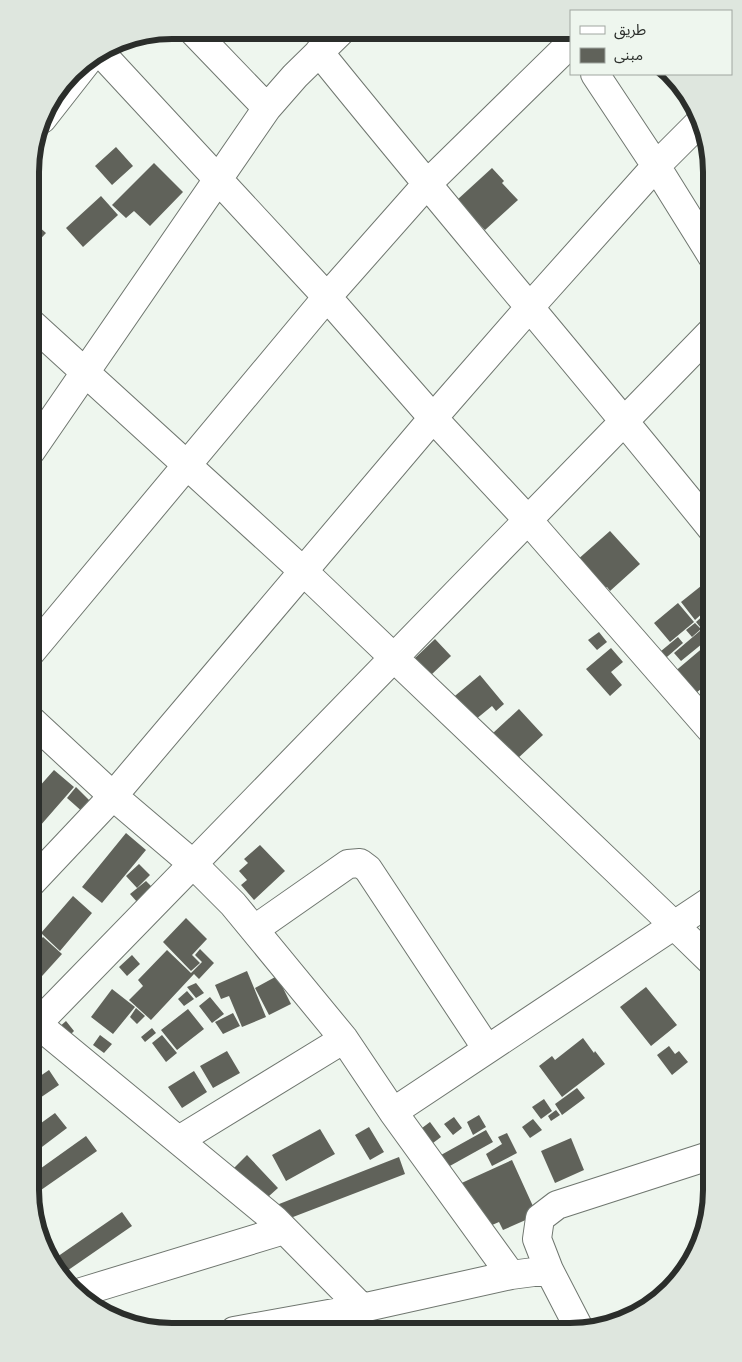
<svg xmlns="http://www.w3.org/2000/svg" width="742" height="1362" viewBox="0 0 742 1362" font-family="Ubuntu,'Noto Sans Arabic',sans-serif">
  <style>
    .building { fill: #60625a }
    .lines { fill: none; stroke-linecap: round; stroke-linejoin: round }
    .minor-casing { stroke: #6f766f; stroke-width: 30 }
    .minor { stroke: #fff; stroke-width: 28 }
    .rim { fill: none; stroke: #2b2e2b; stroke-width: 6 }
  </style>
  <rect width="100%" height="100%" fill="#eef6ee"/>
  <path class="building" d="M116 147 133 166 112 185 95 166Z
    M154 163 183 192 150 226 134 211 126 218 112 205Z
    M492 168 504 181 502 183 518 200 485 230 457 200Z
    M101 196 118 215 83 247 66 228Z
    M31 220 46 233 31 249Z
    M610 531 640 564 610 591 607 587 601 589 576 561Z
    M706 582 712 589V595L700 605 705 611 695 620 681 602Z
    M678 603 694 622 670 642 654 623Z
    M707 612 712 619 701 628 696 622Z
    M712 621V637L710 639 702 629Z
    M695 623 701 629 692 637 686 630Z
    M701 630 708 639 681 661 674 653Z
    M599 632 607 642 597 650 588 640Z
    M678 637 683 643 660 663 655 656Z
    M435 639 451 656 431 675 415 658Z
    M705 646 712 655V685L710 682 692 696 673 673Z
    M611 648 623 662 611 672 622 685 610 696 586 669Z
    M480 675 504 704 496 711 492 706 464 729 444 705Z
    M519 709 543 735 503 772 479 746Z
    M54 770 74 787 33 834 30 832V797Z
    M76 787 93 804 85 814 67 798Z
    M126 833 146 850 102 903 82 887Z
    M260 845 285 871 254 900 241 885 247 880 239 871 248 863 244 859Z
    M139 864 150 875 137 888 126 876Z
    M146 881 153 888 138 903 130 894Z
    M73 896 92 913 60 951 41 933Z
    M186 918 207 939 192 955 200 963 191 971 163 942Z
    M43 937 62 954 33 986 30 983V950Z
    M200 949 214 963 199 979 194 974 151 1020 129 1000 143 986 138 980 167 950 191 973 202 962 195 955Z
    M132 955 140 964 127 976 119 967Z
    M247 971 266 1017 242 1027 229 996 221 999 215 985Z
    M277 976 291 1004 269 1015 255 988Z
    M196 983 204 993 196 998 187 987Z
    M646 987 677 1025 651 1046 620 1007Z
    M30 989 43 1001 30 1011Z
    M112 989 135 1007 113 1034 91 1017Z
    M187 991 194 999 184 1006 178 999Z
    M210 997 224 1014 212 1023 199 1006Z
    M136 1008 145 1016 137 1024 130 1017Z
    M188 1009 204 1029 177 1050 161 1030Z
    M233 1013 240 1026 223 1034 215 1022Z
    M66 1021 74 1031 67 1038 58 1028Z
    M152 1028 156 1033 145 1042 141 1037Z
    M100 1035 112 1044 104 1053 93 1045Z
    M162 1035 177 1053 166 1062 152 1043Z
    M583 1038 594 1053 595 1051 605 1064 562 1097 539 1066 552 1056 555 1060Z
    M669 1046 675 1054 679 1051 688 1062 672 1075 657 1055Z
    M227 1051 240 1073 213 1088 200 1066Z
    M49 1070 59 1085 34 1102 30 1097V1083Z
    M194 1071 207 1092 182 1108 168 1087Z
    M577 1088 585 1098 562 1115 555 1104Z
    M544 1099 552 1111 541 1119 532 1107Z
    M556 1110 560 1115 551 1121 548 1116Z
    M55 1113 67 1128 30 1156V1131Z
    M479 1115 486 1127 473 1135 467 1122Z
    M454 1117 462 1128 453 1135 444 1124Z
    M533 1119 542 1130 530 1138 522 1127Z
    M430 1122 441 1137 429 1146 418 1131Z
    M369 1127 384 1152 370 1160 355 1135Z
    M320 1129 335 1154 286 1181 272 1155Z
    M486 1130 493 1142 448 1167 441 1155Z
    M507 1133 517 1153 492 1166 486 1154 502 1144 498 1137Z
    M86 1136 97 1151 31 1197 30 1176Z
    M571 1138 584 1170 555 1183 541 1151Z
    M247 1155 278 1188 259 1205 229 1173Z
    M399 1157 405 1174 280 1222 274 1206Z
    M512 1160 537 1215 503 1230 499 1222 476 1232 455 1186Z
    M122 1212 132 1226 64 1273 54 1259Z"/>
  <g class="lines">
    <defs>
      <path id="minor" d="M192 30 267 108
        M100 52 327 297 433 418 527 519 712 731
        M319 52C449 213 583 369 712 529
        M595 74 656 166 712 256
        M42 119 89 59
        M31 323 303 571 675 926 712 962
        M31 451 267 108 295 76 341 31
        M31 652 327 297 426 185 571 43
        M31 720 113 796 193 864 233 904 344 1039 393 1112 511 1275
        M30 884 113 796 433 418 529 308 656 166 701 121
        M255 929 348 864 360 863 368 869 487 1049
        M30 1018 275 1220 362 1308
        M37 1024 712 331
        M393 1112 712 900
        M179 1140 344 1039
        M78 1293 284 1230
        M580 1330 549 1270 537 1239 540 1218 557 1205 712 1155
        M234 1331 362 1308 511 1275 549 1270"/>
    </defs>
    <use href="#minor" class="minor-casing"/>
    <use href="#minor" class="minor"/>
  </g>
  <path d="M0 0H742V1362H0ZM172 39H570A133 133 0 0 1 703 172V1190A133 133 0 0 1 570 1323H172A133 133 0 0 1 39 1190V172A133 133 0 0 1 172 39Z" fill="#dee6de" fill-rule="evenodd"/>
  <path class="rim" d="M172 39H570A133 133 0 0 1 703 172V1190A133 133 0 0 1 570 1323H172A133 133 0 0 1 39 1190V172A133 133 0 0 1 172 39Z"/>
  <rect x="570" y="10" width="162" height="65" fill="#eef6ee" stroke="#a0a6a0"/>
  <rect x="580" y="26" width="25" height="8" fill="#ffffff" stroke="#a0a6a0"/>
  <text x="614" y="35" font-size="15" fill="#2b2e2b">طريق</text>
  <rect x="580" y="48" width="25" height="15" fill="#60625a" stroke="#a0a6a0"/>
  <text x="614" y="60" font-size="15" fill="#2b2e2b">مبنى</text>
</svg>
